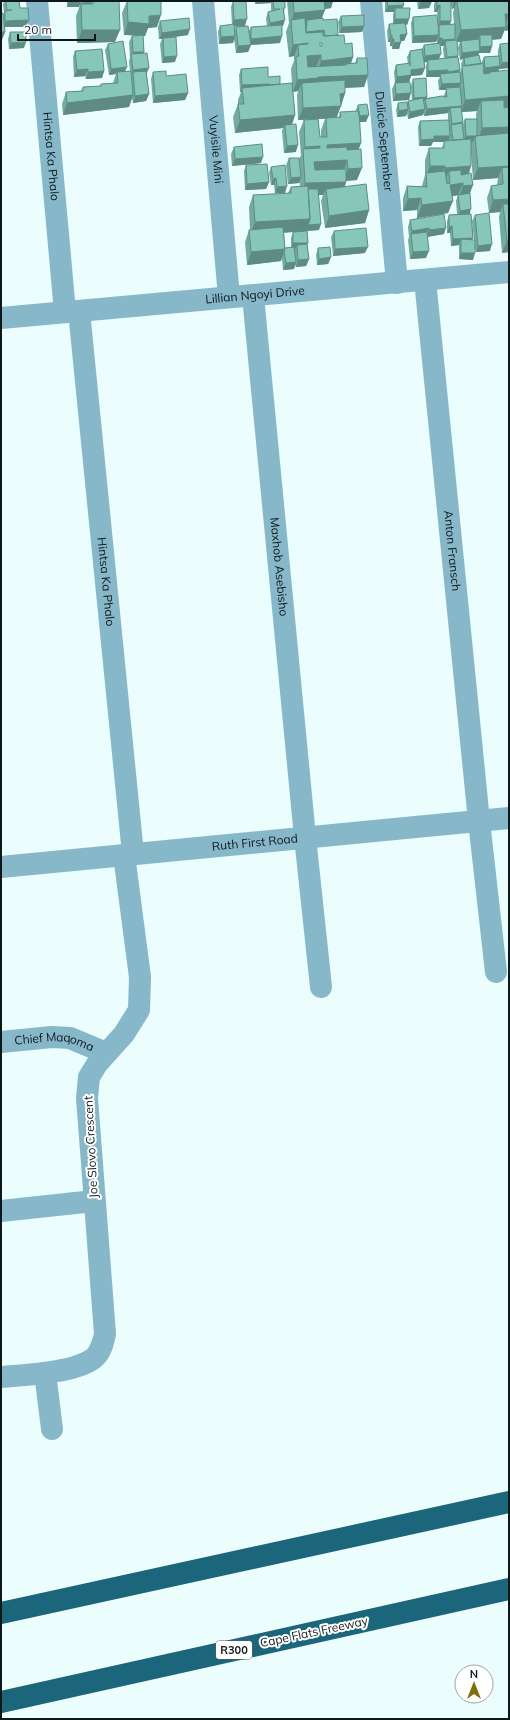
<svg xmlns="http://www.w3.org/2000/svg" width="510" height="1720" viewBox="0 0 510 1720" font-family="Mulish,sans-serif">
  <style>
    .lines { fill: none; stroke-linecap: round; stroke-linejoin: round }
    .minor { stroke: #86b8ca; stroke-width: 22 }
    .motorway { stroke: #1c667b; stroke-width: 22 }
    .wall { fill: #73aba0; fill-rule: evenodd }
    .shaded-wall { fill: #5e8b82 }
    .building { fill: #86c7ba; stroke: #5e8b82; fill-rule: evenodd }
    .labels { text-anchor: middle; stroke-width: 4; stroke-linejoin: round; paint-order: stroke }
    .shield { fill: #fff; stroke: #565d5e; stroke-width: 1 }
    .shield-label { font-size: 11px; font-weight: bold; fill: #0e1819 }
    .street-label { font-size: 12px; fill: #0e1819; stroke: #fff }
  </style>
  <rect width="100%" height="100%" fill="#ecfdfe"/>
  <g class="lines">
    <g class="minor">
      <path id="s1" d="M37 1 65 312"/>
      <path id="s2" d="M203 1 229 297"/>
      <path id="s3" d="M371 1 397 283"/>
      <path id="s4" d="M425 280 479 821 496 972"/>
      <path id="s5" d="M253 296 305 837 321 987"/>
      <path id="s6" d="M79 311 133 854"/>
      <path id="s7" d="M1 318 509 272"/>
      <path id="s8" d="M1 867 509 818"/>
      <path id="s9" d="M1 1042 52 1037 70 1038 106 1053"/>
      <path d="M1 1211 94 1201"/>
      <path d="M45 1373 52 1429"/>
      <path d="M1 1377C25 1375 75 1373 94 1358 101 1352 103 1343 105 1334L87 1098 89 1077 97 1064 124 1034 139 1010 140 977 124 855"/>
    </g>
    <path class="motorway" d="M1 1613 509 1502
      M1 1702 509 1589"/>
  </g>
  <path class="wall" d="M4 1H20H19L20 8 26 27H4L5 32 1 42V13L3 16 4 13 3 5Z
    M67 1H119L115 42 77 43 76 16 80 5V3L79 7H67Z
    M127 1 157 27 148 28 145 36H143L144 53 149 94 146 101 133 103 132 98 129 107 63 115 62 104 66 92 81 91 83 87 100 86 101 84 113 83 116 74 109 75 105 50 108 44 127 67 125 71H130L129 61 130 58 129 42 132 36 137 35H124L122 13Z
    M233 1 245 26H234L235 30 236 27 249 31 251 27 267 26 266 18 268 12 271 11V3L255 4V1H285L283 26H282L280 43 251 45 248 52 236 53 234 39 233 43 219 44 218 32 220 26 232 25 231 7Z
    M287 1H333L331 8 325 9 322 18 338 35 345 44 353 57 351 63H355L357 58 368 75 364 87 345 88V93L337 117H339L340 112H355L358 105 366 122H359L361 143 358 149 357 180 346 181 345 187 369 210 365 223 325 228 321 201 323 195H319V230L307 231 308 243 307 244 309 259 306 266 296 267 295 265 294 269 283 270 282 258 281 261 247 265 245 242 249 230H250L249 207 253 195 288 193 291 187 300 186 299 181V183L288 184 286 165 289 158 299 159 301 155 299 132 304 120 310 119 298 120 297 95 298 91 293 92 295 115 292 124 296 152 284 153 282 131 283 128 235 133 233 117 238 104V100L241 92H240L239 75 241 69 268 77 280 84 292 83 291 69 294 61V56L289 57 286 32 289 23ZM320 43H322V46H320ZM318 119H325L321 130V137H320ZM293 232 291 238V247L285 248 284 233Z
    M385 1H403V8L409 19 407 25H406L407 34 404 41H401L399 49H392V46H390V42H388L387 31 389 24H393V15L394 12H385Z
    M417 1H432L429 8 418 9Z
    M435 1H509V30L505 31V28L501 39 492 40V46L490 53H479L478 56 481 64 484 57 498 56V50L500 44 509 43V68L499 69V71L509 252 502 253 499 217 500 212 489 213 487 198 491 186 497 185 498 178 473 180 471 154V166L469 173 473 185 470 193V214L473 238 472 240H474L472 221 475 215 490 251 476 252 475 248 473 260 459 259V245L451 246 450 233H447V221L449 215 457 214 456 201 458 195 452 196 448 213 417 218V210L403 211V198L407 186H422L425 175V160L429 148H442L444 142H433L431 146H419L418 127 420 121 448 120V113L424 116V113L423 115 408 119 407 113 406 116 397 117 396 110 398 103H407L408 101 412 100 411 86 413 79 427 97V98L444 96V95L446 90H439L438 81 440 77H426V66L427 62H424L425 68 422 75 411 76 409 82V100L393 101 392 89 395 83 394 72 396 65 408 64 407 57 410 51 422 49 424 45 437 43V40L436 42 412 43 411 23 413 17 438 19 437 12H434V4ZM451 4 452 9 454 8 453 13 454 24H450L451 21ZM457 42H460L458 48 460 60 463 59 461 64 462 67 460 72H459L460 70 458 57ZM440 46H444L443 48 444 59H439ZM477 111 476 114 477 136 465 119 462 126 463 131 462 125V112Z
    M341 16 364 26 362 32 339 33 338 22Z
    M160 21 188 35 174 37 175 62 162 63 160 44 162 39H159L158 27Z
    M10 32 24 48 9 49 8 39Z
    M75 51 104 71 102 78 86 79 85 76 74 77 73 57Z
    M153 72 166 76 188 93 185 100 153 103 151 79Z
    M234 147 261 163 232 166 231 154Z
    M246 165 269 182 266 189 245 190 244 171Z
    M271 167 285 193H275L274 185H271L269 173Z
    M410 220 444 234 427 237 426 258 410 259 408 240 409 237 408 227Z
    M334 231 365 253 333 256 331 237Z
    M318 248 331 257 328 264 317 265 316 255Z"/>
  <path class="shaded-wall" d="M69 1H81L79 7H67Z
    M257 1H271V3L255 4Z
    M322 1H333L331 8 319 10Z
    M421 1H432L429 8 418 9Z
    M454 1H457L454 8 452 9Z
    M91 2 89 9H81L83 3Z
    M404 5 401 11 395 8 394 12H385L388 6Z
    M440 5 437 12H434L437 6Z
    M325 10 320 22 307 20 306 24 291 22 294 13Z
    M505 14H509L505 27Z
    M161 15 157 27 148 28 145 36 124 35 128 22 149 16Z
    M247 19 245 26 232 27 234 20Z
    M395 19H409L407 25 392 26Z
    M29 20 26 27H3L5 21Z
    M285 20 283 26 268 29 270 23Z
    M440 21H451L449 27 439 25 438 28Z
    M509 21V30L505 31Z
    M364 26 362 32 339 33 342 27Z
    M506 27 501 39 480 40V35L478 41 456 42 461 30Z
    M190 29 188 35 159 39 162 33Z
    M82 30H120L115 42 77 43Z
    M324 30 322 37 304 38 306 32Z
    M1 32H5L1 42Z
    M407 34 404 41H398L400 35Z
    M392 35 390 42H388L391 36Z
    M439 35 436 42 412 43 414 36Z
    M235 36 233 43 219 44 221 37Z
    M282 36 280 43 248 45 251 39Z
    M439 38H442L440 44H437Z
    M392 39H394L392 46H390Z
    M455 39 453 46 445 41 444 46H440L442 40Z
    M26 42 24 48 9 49 11 43Z
    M401 42 399 49H392L394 43Z
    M308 43 303 55 298 45 294 56 289 57 293 45Z
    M251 45 248 52 236 53 238 46Z
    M492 46 490 53H479L477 58H464L463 59 460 60 462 53 479 51 480 47Z
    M133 52H144L142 58 132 55Z
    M441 54 438 61 428 60 427 62 423 63 425 56Z
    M321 55 316 67 302 68 307 56Z
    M177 56 175 62 162 63 164 57Z
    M458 56 456 63 445 64 447 57Z
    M353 57 349 69 346 65V64L343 70 317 73 321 61Z
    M509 62V68L499 69 502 63Z
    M500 66 498 73 490 72 489 74 482 75 485 68Z
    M127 67 124 73 117 72 116 74 109 75 111 69Z
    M149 68 146 75 133 72 131 76 133 70Z
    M425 68 422 75 411 76 409 82 395 83 397 77 411 70Z
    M88 69 85 76 74 77 77 70Z
    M448 70 445 77 440 74V77H426L428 71Z
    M460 70 458 76 445 78 448 72Z
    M104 71 102 78 86 79 88 72Z
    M368 75 364 87 314 89 302 83 298 91 293 92 297 80 318 77Z
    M461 83 459 89 446 88V90H439L442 84Z
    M269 84 267 90 242 88 241 92H240L242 85Z
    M188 93 185 100 153 103 155 96Z
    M345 93 341 106 340 94Z
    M411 93 409 100 393 101 396 94Z
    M149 94 146 101 133 103 135 96Z
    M133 95 129 107 63 115 67 103Z
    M509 96V107L481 110V101L477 111 461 112 465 100Z
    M427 97 426 101 425 99 423 104H412L414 98Z
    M341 106 336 118 298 120 303 108Z
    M462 106 459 112 450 108 448 113 424 116 427 109Z
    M408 109 406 116 397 117 399 111Z
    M425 109 423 115 408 119 410 112Z
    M295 115 291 127 285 125 283 128 235 133 240 120Z
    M369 115 366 122H356L359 116Z
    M463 122 461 128 451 126 452 124Z
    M509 127V139L478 140 482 128Z
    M434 136H450L448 142H433L431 146H419L421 140Z
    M466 136H475L473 142H463Z
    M361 143 356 156 323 158 327 145Z
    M298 145 296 152 284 153 287 146Z
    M320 146 315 158 303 153 305 147Z
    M263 157 261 163 232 166 235 159Z
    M347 160 343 173 310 175 314 162Z
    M430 166H445L440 178 426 176Z
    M471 166 467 179 449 171 445 180 440 181 445 168Z
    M509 166V177L502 168 498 178 473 180 478 168Z
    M362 168 357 180 343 181 348 169Z
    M301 177 299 183 288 184 291 178Z
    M276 178 274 185H271L273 179Z
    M269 182 266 189 245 190 247 184Z
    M346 182 342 195 326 189 323 195H300L305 183Z
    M463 183 458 195 446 198 450 185Z
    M473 185 468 197 459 198 463 186Z
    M287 186 285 193H275L277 187Z
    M421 198 417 210 403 211 408 199Z
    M509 199V212L503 204 500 212 489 213 493 200Z
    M453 201 448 213 417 218 422 205Z
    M471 209 469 216 457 217 460 211Z
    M369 210 365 223 325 228 329 216Z
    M310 219 321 224 319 230 250 235 255 222Z
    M452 226 450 233H447L449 227Z
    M429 228 426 235 411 234 412 231Z
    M446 228 444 234 427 237 429 230Z
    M473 238 470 244 461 239 459 245 451 246 453 239Z
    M509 240V252L502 253 507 241Z
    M293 243H308L305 249 297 245 295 249H291Z
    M492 244 490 251 476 252 478 246Z
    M368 247 365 253 333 256 335 249Z
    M285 249 281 261 247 265 251 252Z
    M429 251 426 258 410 259 413 252Z
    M461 253H475L473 260 459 259Z
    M331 257 328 264 317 265 319 259Z
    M309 259 306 266 296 267 298 260Z
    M296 262 294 269 283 270 286 263Z"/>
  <path class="building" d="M6 1H19L20 8H28L29 20 5 21V11L12 10H7Z
    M83 1H92L91 2 83 3Z
    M93 1H119L120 30H82L81 4H93Z
    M127 1H161V15L149 16V24L128 22Z
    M233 1H246L247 19 234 20Z
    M273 1H285V8H283L285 20 270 23 268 12 280 9H274Z
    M293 1H324L325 10 294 13Z
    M387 1H403L404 5 388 6Z
    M437 1H451V21H440V5L437 6Z
    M457 1H509V14H505L506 27 461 30Z
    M395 8H410L409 19H395Z
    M1 13H3L5 32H1Z
    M364 15V26L342 27 341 16Z
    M437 15 439 35 414 36 413 17Z
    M189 18 190 29 162 33 160 21Z
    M305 18 306 33 323 32V36L344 35 345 44 352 43 353 57 321 61V55L307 56 308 67 346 65V64L357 63V58H367L368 75 318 77V78L297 80 296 57 299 56 298 45 308 44V43L293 45 291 20ZM320 43H322V46H320Z
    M323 18V20L337 19 338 35 325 36 324 30 306 32 307 20Z
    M405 23 407 34 400 35 401 42 394 43V39H392V35L391 36 389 24Z
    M234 24 235 36 221 37 220 26Z
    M455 24V39L442 40V38H439V25Z
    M282 25V36L251 39V27Z
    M248 26 251 45 238 46 236 27Z
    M10 32H26V42L11 43Z
    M143 35 144 52H133L132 36Z
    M480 35H492V46L480 47Z
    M176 37 177 56 164 57 163 38Z
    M479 39 480 51 462 53 461 41Z
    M457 40 458 56 447 57 445 41Z
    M123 41 127 67 111 69 108 44Z
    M440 43 441 54 425 56 424 45Z
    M509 43V62L502 63 500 44Z
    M102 49 104 71 88 72V69L77 70 75 51Z
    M422 49 425 68 411 70V75L397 77 396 65 410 63V66V51Z
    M147 53 149 68 133 70 131 54Z
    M479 55 481 64 465 66 464 58Z
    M499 56 500 66 485 68 484 57Z
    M458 57 460 70 448 72V70L428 71V60Z
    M483 63 484 74 490 73V72L509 70V96L465 100 462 66Z
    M268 67V77L280 76V84L269 85V84L242 85 241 69Z
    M131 71 133 95 67 103 66 92 83 91V87L101 86V84L118 83 117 72Z
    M146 71 149 94 135 96 133 72Z
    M166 71V76L186 74 188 93 155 96 153 72Z
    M460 72 461 83 442 84 440 74Z
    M426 78 427 97 414 98 413 79Z
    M345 80V93L340 94 341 106 303 108 302 83Z
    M410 82 411 93 396 94 395 83Z
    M292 83 295 115 240 120 238 104H244L242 88Z
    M460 87 462 106 427 109 425 99 442 96 447 97 446 88Z
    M423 98 425 109 410 112 408 101Z
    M504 100V108L509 107V127L482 128 481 101Z
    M407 102 408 109 399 111 398 103Z
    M367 104 369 115 359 116 358 105Z
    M461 107 463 122 452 124 450 108Z
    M359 111 361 143 327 145V148L347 147V150L361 149 362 168 348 169 347 160 314 162 315 170 346 169V182L305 183 303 149 320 148V146L305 147 304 120 318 119 320 137H327L326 118 341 117 340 112Z
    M465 119H477V136H466Z
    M449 120 450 136H434V139L421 140 420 121Z
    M462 123 464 139 453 140 451 125Z
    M296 124 298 145 287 146 285 125Z
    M509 133V166L478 168 475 136Z
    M471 139V166L445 168V166H430L429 148H444V141Z
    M262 144 263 157 235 159 234 147Z
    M289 158H299L301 177 291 178Z
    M267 164 269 182 247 184 246 165Z
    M285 165 287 186 277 187 276 178 273 179 271 167Z
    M509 167V199L493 200 491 186 503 184 502 168Z
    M461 170V175L471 173 473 185 463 186V183L450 185 453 201 422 205 421 198 408 199 407 186 427 187 426 173 445 171 447 184 450 183 449 171Z
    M366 184 369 210 329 216 326 189Z
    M308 186 310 219 255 222 253 195 291 193V187Z
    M308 189H318L321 224 308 225 310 219Z
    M470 193 471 209 460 211 458 195Z
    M503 204H509V240L507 241Z
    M489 213 492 244 478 246 475 215Z
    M444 214 446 228 429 230V228L412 231 410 220Z
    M471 214 473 238 453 239 452 226 449 227V215Z
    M283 227 285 249 251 252 249 230Z
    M366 228 368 247 335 249 334 231Z
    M307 231 308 243H293V232Z
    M427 232 429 251 413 252 411 234Z
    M461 239 475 240V253H461Z
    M307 244 309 259 298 260 297 245Z
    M294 247 296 262 286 263 284 251 285 248Z
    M330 247 331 257 319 259 318 248Z"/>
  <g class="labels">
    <rect class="shield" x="216" y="1641" width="36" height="18" rx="3"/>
    <g class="shield-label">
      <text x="234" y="1654">R300</text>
    </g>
    <g class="street-label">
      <text dy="4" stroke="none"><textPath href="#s3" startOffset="141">Dulicie September</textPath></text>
      <text dy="4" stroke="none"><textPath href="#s2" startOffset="149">Vuyisile Mini</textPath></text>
      <text dy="4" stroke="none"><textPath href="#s1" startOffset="156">Hintsa Ka Phalo</textPath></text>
      <text dy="4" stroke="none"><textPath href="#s7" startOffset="255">Lillian Ngoyi Drive</textPath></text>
      <text dy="4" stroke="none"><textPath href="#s4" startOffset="272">Anton Fransch</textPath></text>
      <text dy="4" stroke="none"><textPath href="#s5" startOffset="272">Maxhob Asebisho</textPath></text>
      <text dy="4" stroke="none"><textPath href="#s6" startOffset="272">Hintsa Ka Phalo</textPath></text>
      <text dy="4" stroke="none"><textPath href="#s8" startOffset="255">Ruth First Road</textPath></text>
      <text dy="4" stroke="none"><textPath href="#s9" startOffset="54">Chief Maqoma</textPath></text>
      <text transform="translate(91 1147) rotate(-93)" y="4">Joe Slovo Crescent</text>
      <text transform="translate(314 1632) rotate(-12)" y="4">Cape Flats Freeway</text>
    </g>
  </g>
  <rect width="510" height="1720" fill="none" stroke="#0e1819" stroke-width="4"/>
  <g transform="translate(474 1684)"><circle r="19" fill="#ffffff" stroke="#9fa3a3"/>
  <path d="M0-3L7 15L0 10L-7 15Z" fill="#7f6f0d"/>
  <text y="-6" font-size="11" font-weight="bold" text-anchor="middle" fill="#0e1819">N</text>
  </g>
  <path d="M18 34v6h77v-6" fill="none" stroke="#0e1819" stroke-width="2"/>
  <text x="24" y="34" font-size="12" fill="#0e1819" stroke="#ffffff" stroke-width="3" paint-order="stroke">20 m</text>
</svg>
